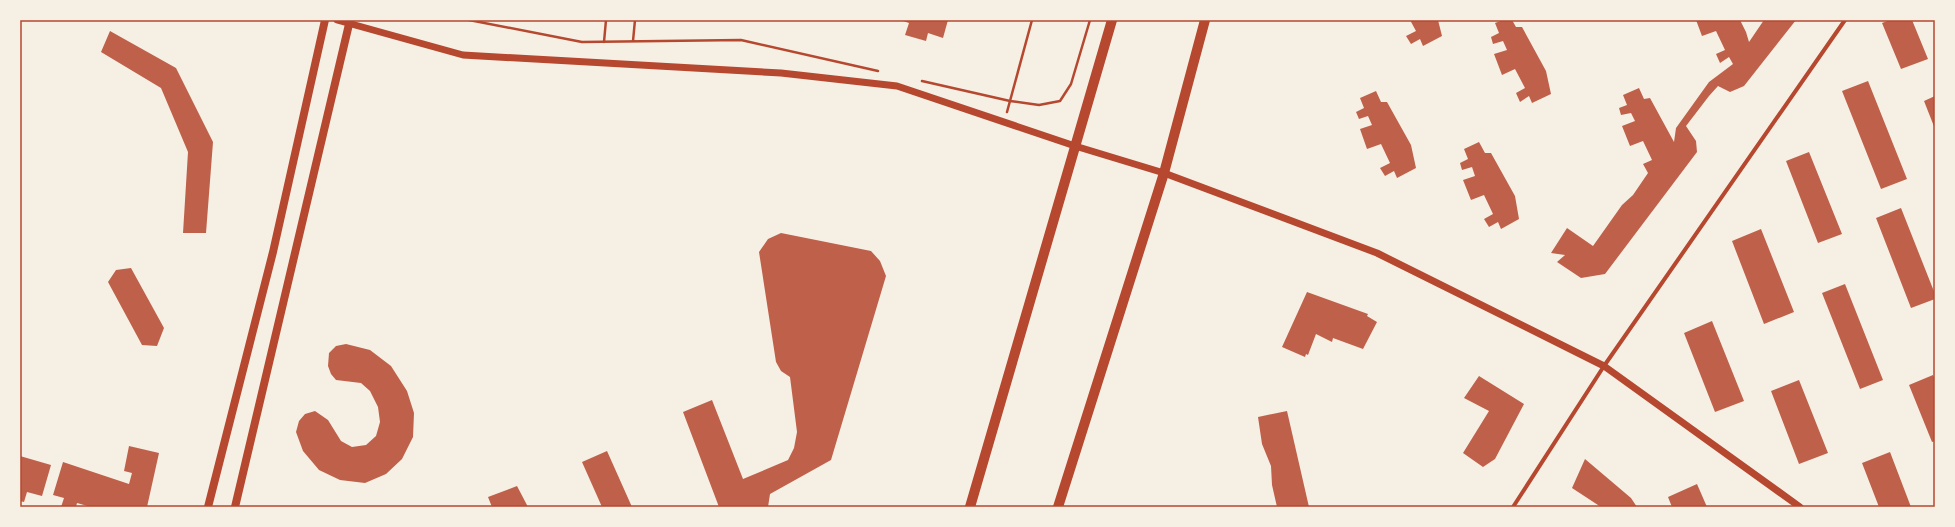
<svg xmlns="http://www.w3.org/2000/svg" width="1955" height="527" viewBox="0 0 1955 527" font-family="'DM Sans',sans-serif">
  <style>
    .building { fill: #bf614a }
    .lines { fill: none; stroke-linecap: round; stroke-linejoin: round }
    .path { stroke: #b5482f; stroke-width: 2.5 }
    .minor { stroke: #b5482f; stroke-width: 4 }
    .tertiary { stroke: #b5482f; stroke-width: 7 }
    .secondary { stroke: #b5482f; stroke-width: 8 }
    .primary { stroke: #b5482f; stroke-width: 10 }
    .neatline { fill: none; stroke: #b5482f; stroke-width: 1.5 }
  </style>
  <rect width="100%" height="100%" fill="#f6efe4"/>
  <path class="building" d="M900 20H948L943 38 928 33 926 41 905 35 909 23Z
    M1410 20H1438L1442 36 1423 46 1420 39 1411 44 1406 36 1416 31Z
    M1503 20H1512L1516 27H1522L1546 71 1551 94 1532 103 1529 96 1520 102 1516 93 1525 88 1515 69 1502 75 1494 54 1507 50 1503 41 1493 44 1491 37 1499 33 1495 23Z
    M1696 20H1740L1746 32 1749 42 1764 20H1796L1744 86 1730 92 1718 86 1709 96 1686 126 1696 141 1697 152 1605 274 1581 278 1557 262 1565 255 1551 253 1567 228 1593 246 1622 205 1633 195 1648 173 1643 164 1652 160 1643 141 1630 146 1622 126 1635 121 1631 113 1621 115 1619 108 1627 105 1623 95 1639 88 1644 99 1650 98 1674 142 1676 128 1709 82 1733 64 1729 57 1720 63 1716 54 1725 50 1716 31 1702 36Z
    M1890 20H1912L1928 59 1901 69 1882 23Z
    M110 31 176 68 213 142 206 233H183L188 152 161 88 101 52Z
    M1868 81 1907 179 1881 189 1842 91Z
    M1376 91 1381 102H1387L1411 145 1416 168 1397 178 1394 171 1385 176 1380 168 1390 163 1381 144 1367 149 1360 129 1372 125 1368 116 1359 119 1356 112 1364 108 1360 98Z
    M1935 96V129L1924 101Z
    M1479 142 1485 153H1491L1515 196 1519 219 1501 229 1498 222 1489 227 1484 219 1493 214 1484 195 1471 200 1463 180 1475 176 1472 167 1462 170 1460 163 1468 159 1464 149Z
    M1809 152 1842 234 1818 243 1786 161Z
    M1901 208 1935 294V299L1911 308 1876 218Z
    M1761 229 1794 312 1764 324 1732 241Z
    M781 233 871 251 880 261 886 276 831 460 770 494 768 507H719L683 412 712 400 743 479 788 460 794 448 797 432 790 377 781 371 776 362 759 252 768 239Z
    M131 268 164 328 157 346 142 345 108 282 116 270Z
    M1845 284 1883 380 1860 389 1822 293Z
    M1307 292 1368 314 1367 316 1377 322 1363 349 1333 338 1332 342 1316 334 1308 355 1306 354 1305 357 1282 347Z
    M1712 321 1744 401 1715 412 1684 333Z
    M346 344 370 350 391 366 407 391 414 413 413 437 402 459 386 474 365 483 340 480 319 470 303 451 296 432 299 421 305 414 315 411 328 420 341 441 352 447 366 445 376 436 380 422 378 407 370 391 361 383 336 380 331 374 328 366 329 353 336 346Z
    M1933 375 1935 380V441L1932 442 1909 385Z
    M1479 376 1524 404 1495 459 1483 467 1463 453 1489 411 1464 398Z
    M1799 380 1828 453 1799 464 1771 391Z
    M1287 411 1309 507H1277L1272 485 1271 466 1262 444 1258 417Z
    M129 446 159 453 147 507H91L77 503 76 507H61L64 498 53 495 63 462 129 484 132 473 124 471Z
    M607 451 632 507H602L582 462Z
    M1890 452 1911 507H1879L1862 463Z
    M20 456 51 465 42 496 27 492 24 502 20 501Z
    M1585 459 1631 498 1637 507H1601L1572 488Z
    M1697 484 1707 507H1672L1668 497Z
    M517 486 528 507H492L488 497Z"/>
  <g class="lines">
    <path class="path" d="M469 20 582 42 741 40 878 71
      M633 41 635 20
      M604 42 606 20
      M922 81 1010 101 1039 105 1060 101 1071 84 1090 20
      M1007 112 1032 20"/>
    <path class="minor" d="M1513 507 1604 366 1845 20"/>
    <path class="tertiary" d="M337 20 463 55 781 73 897 86 1075 146 1164 173 1377 253 1604 366 1800 507"/>
    <path class="secondary" d="M208 507 273 252 325 20
      M235 507 350 20"/>
    <path class="primary" d="M970 507 1112 20
      M1058 507 1164 173 1205 20"/>
  </g>
  <rect width="1955" height="527" fill="none" stroke="#f6efe4" stroke-width="42"/>
  <rect x="21" y="21" width="1913" height="485" class="neatline"/>
</svg>
